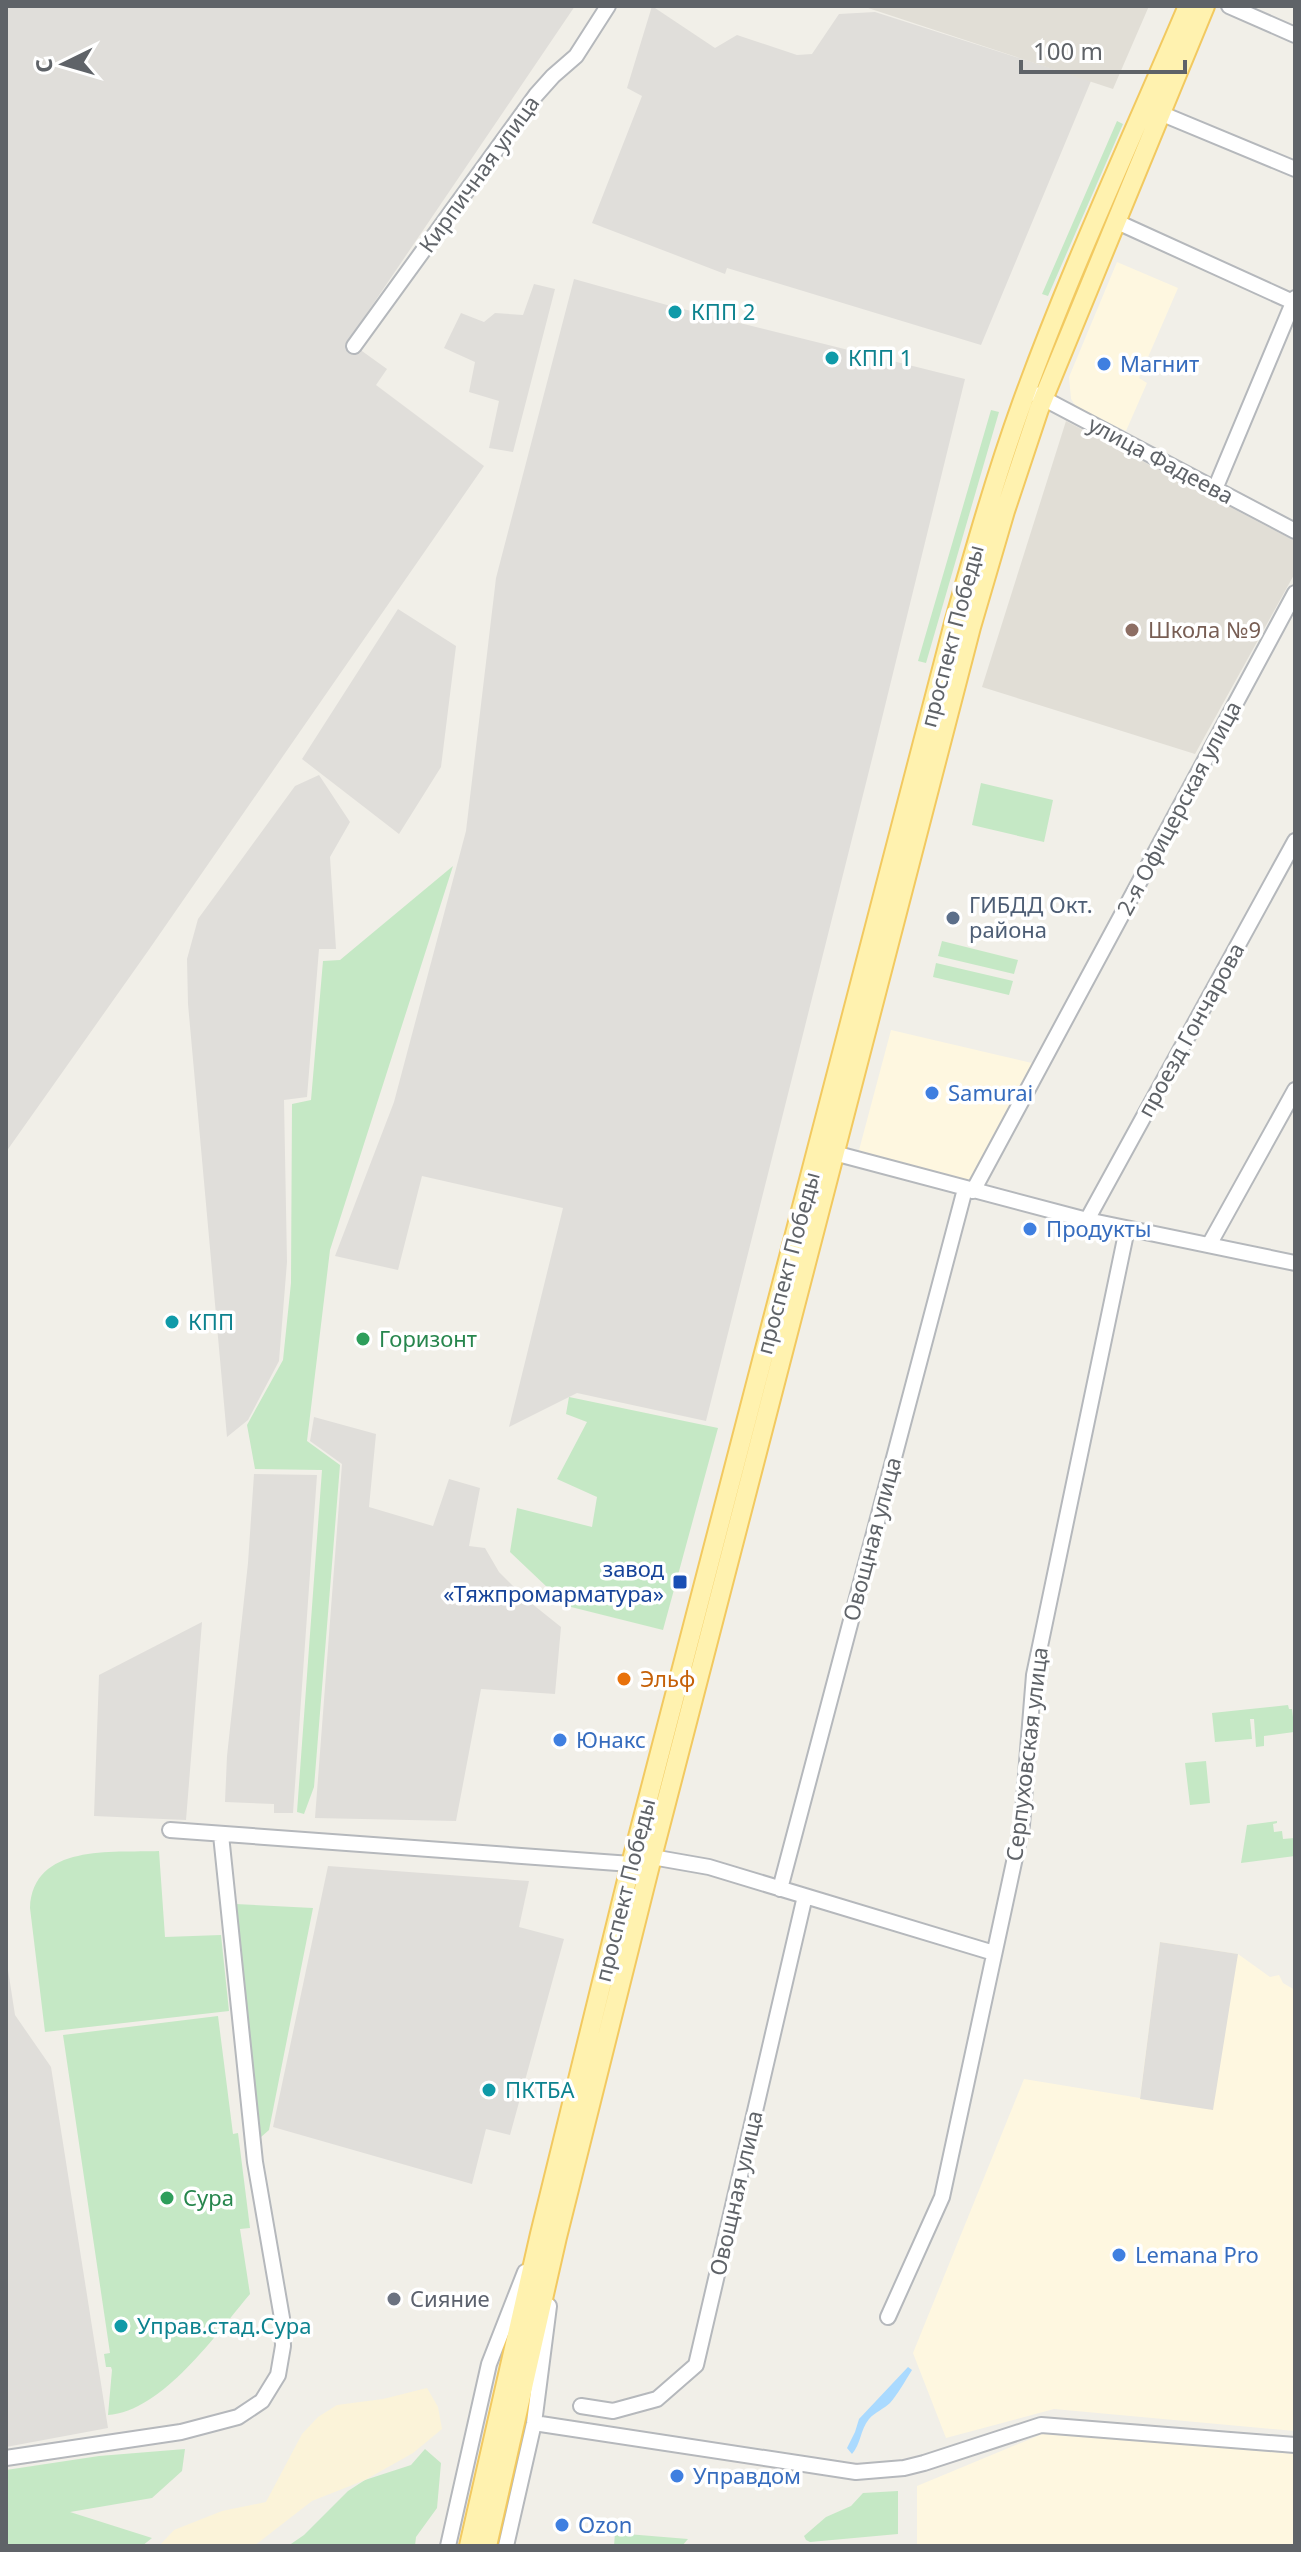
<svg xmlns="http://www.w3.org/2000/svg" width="1301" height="2552" viewBox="0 0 1301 2552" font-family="'Noto Sans',sans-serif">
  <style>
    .commercial { fill: #fef7e0 }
    .industrial { fill: #e0deda }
    .education { fill: #e1ded6 }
    .green { fill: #c5e8c5 }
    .sand { fill: #fbf3d9 }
    .water { fill: #aadaff }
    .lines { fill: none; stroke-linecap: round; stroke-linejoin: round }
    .minor-casing { stroke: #b5b8bc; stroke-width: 18 }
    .major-casing { stroke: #f2c960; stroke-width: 22 }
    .minor { stroke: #fff; stroke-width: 14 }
    .major { stroke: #fff2af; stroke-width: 18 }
    .culture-dot { fill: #0f9aa8; stroke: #fff; stroke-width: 3 }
    .shop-dot { fill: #3f7fe0; stroke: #fff; stroke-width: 3 }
    .education-dot { fill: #8d6e63; stroke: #fff; stroke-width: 3 }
    .service-dot { fill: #5c6f8a; stroke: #fff; stroke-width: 3 }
    .leisure-dot { fill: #2e9e5b; stroke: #fff; stroke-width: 3 }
    .transit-dot { fill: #1a4fb4; stroke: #fff; stroke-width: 3 }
    .food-dot { fill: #e8710a; stroke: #fff; stroke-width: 3 }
    .worship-dot { fill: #6b7280; stroke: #fff; stroke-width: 3 }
    .labels { text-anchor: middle; stroke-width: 7; stroke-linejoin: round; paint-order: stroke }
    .street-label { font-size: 22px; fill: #5f6368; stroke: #fff }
    .culture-label { font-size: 22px; fill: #0d838f; stroke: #fff; text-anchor: start }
    .shop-label { font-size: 22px; fill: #366cbe; stroke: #fff; text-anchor: start }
    .education-label { font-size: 22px; fill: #785e54; stroke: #fff; text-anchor: start }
    .service-label { font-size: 22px; fill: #4e5e75; stroke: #fff; text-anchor: start }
    .leisure-label { font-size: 22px; fill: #27864d; stroke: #fff; text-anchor: start }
    .transit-label { font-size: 22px; fill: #164399; stroke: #fff; text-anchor: end }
    .food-label { font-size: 22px; fill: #c56008; stroke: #fff; text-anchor: start }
    .worship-label { font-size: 22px; fill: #5b616d; stroke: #fff; text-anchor: start }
  </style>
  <rect width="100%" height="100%" fill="#f1efe8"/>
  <path class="commercial" d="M1117 262 1178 288 1139 378 1147 383 1126 431 1077 408 1071 399 1069 377Z
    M891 1030 1032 1063 971 1181 858 1154Z
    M1160 1942 1238 1954 1270 1977 1279 1975 1283 1983 1295 1990V2431L1054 2409 946 2438 913 2353 1024 2079 1140 2098Z
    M1047 2432 1295 2454V2546H917V2486Z"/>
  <path class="industrial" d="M6 6H575L348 341 387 369 376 385 484 466 148 951 6 1152Z
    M652 6 715 48 737 35 797 55 812 54 839 14 875 12 1091 81 981 345 727 268 725 274 592 223 642 96 627 88Z
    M574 279 667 305 965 379 873 755 706 1421 577 1393 509 1427 563 1208 422 1176 398 1270 335 1256 394 1102 466 831 496 578Z
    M534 284 555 289 513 452 489 448 499 401 469 392 475 362 444 348 461 313 484 322 495 313 523 315Z
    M398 609 456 646 441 767 399 834 302 759Z
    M319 775 350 822 330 857 336 949H319L307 1097 284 1100 287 1262 279 1361 248 1420 227 1437 188 1004 187 959 198 919 295 786Z
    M314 1417 376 1434 369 1507 433 1526 449 1479 480 1488 469 1546 485 1548 499 1572 526 1599 561 1627 555 1694 481 1689 456 1821 315 1818 342 1464 310 1441Z
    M254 1474 317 1475 293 1813H274V1804L225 1802 227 1756 248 1563Z
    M202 1622 186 1820 94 1816 99 1675Z
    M328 1866 529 1881 519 1927 564 1939 510 2135 486 2129 472 2184 273 2127Z
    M1160 1942 1238 1954 1213 2110 1140 2099Z
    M6 1957 15 2015 51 2067 108 2428 6 2447Z"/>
  <path class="education" d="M862 6H1149L1113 89Z
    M1066 421 1295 541V573L1195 754 982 687Z"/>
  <path class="green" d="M1117 121 1123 124 1048 296 1042 294Z
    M991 410 999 412 926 663 918 661Z
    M981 783 1053 800 1044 842 972 825Z
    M453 866 330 1250 307 1441 340 1465 314 1787 304 1814 297 1812 322 1470 255 1469 247 1425 283 1360 291 1283 292 1104 311 1100 323 961 340 960Z
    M942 941 1018 960 1014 974 938 956Z
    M936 963 1013 981 1009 995 933 977Z
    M569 1397 718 1428 663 1630 567 1606 510 1552 517 1508 592 1527 597 1497 557 1479 587 1422 566 1414Z
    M1288 1705 1289 1709H1292L1295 1734 1294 1732 1264 1736V1746L1256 1747 1254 1719H1250L1252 1739 1215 1742 1212 1713Z
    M1206 1761 1210 1803 1190 1805 1185 1763Z
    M1277 1821V1823L1273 1824 1274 1832 1282 1831 1283 1839 1295 1838V1856L1241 1863 1247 1825Z
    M159 1851 165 1937 221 1935 229 2011 45 2032 30 1908C33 1843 112 1853 159 1851Z
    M235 1904 313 1908 269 2130 261 2137Z
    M218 2016 233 2134 238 2133 250 2228 240 2229 250 2294C217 2333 162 2412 108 2415L112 2370 111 2367H106L104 2354 110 2353 63 2035Z
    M185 2449 182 2471 152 2498 70 2512 152 2538 142 2546H6V2470L99 2456Z
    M425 2449 441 2463 437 2508 416 2537 415 2546H288L304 2535 348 2491 365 2480 411 2465Z
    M898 2491V2534L810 2542 806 2540 804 2536 826 2517 851 2506 863 2493Z
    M615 2533 688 2539 682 2546H614Z"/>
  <path class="sand" d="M427 2388 438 2407 442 2429 413 2453 365 2480 312 2501 254 2546H159L174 2530 222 2511 266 2502 302 2434 318 2417 337 2405 383 2399Z"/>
  <path class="water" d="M908 2367 912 2370C905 2381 898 2394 890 2403 884 2409 875 2412 869 2419 860 2430 861 2444 852 2454L847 2448 855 2432 859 2419Z"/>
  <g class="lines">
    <defs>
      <path id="minor" d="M1229 6 1295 35
        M1160 113 1295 169
        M1115 221 1293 302
        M354 346 536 95 553 76 576 56 608 6
        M1035 394 1295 531
        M1215 489 1295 298
        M834 1153 1087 1220 1295 1263
        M973 1191 1295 593
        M1087 1220 1295 841
        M1209 1245 1295 1090
        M170 1830 631 1864 652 1857 709 1867 994 1953
        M780 1889 965 1189
        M888 2317 942 2197 1022 1825 1034 1675 1127 1229
        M581 2406 613 2411 657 2399 696 2365 805 1896
        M534 2423 856 2472 904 2468 924 2463 1041 2425 1295 2445
        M6 2458 181 2432 238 2417 262 2401 278 2375 283 2346 282 2318 255 2162 221 1835
        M448 2546 489 2364 525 2272
        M506 2546 534 2423 549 2306"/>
      <path id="major" d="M469 2546 540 2234 631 1864 954 623C975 549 996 475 1022 403 1071 268 1132 138 1188 6
        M487 2546 557 2237 652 1857 971 627 1005 511 1039 409 1205 6"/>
    </defs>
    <use href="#minor" class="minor-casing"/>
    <use href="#major" class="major-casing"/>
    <use href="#minor" class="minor"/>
    <use href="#major" class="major"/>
  </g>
  <g class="culture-dot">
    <circle cx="675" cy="312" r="8"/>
    <circle cx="832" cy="358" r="8"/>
    <circle cx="172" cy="1322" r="8"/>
    <circle cx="489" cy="2090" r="8"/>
    <circle cx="121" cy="2326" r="8"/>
  </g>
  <g class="shop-dot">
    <circle cx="1104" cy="364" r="8"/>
    <circle cx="932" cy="1093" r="8"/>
    <circle cx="1030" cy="1229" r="8"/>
    <circle cx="560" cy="1740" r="8"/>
    <circle cx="1119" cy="2255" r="8"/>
    <circle cx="677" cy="2476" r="8"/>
    <circle cx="562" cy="2525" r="8"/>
  </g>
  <circle class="education-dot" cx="1132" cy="630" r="8"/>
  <circle class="service-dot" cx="953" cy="918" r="8"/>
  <g class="leisure-dot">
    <circle cx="363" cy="1339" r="8"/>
    <circle cx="167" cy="2198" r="8"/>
  </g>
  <rect class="transit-dot" x="672" y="1574" width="16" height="16" rx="4"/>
  <circle class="food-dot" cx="624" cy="1679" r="8"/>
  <circle class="worship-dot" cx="394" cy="2299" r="8"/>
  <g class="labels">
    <g class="street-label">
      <text transform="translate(479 174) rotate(-54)" y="8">Кирпичная улица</text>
      <text transform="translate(1161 460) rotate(28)" y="8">улица Фадеева</text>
      <text transform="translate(952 636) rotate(-75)" y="8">проспект Победы</text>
      <text transform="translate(1179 808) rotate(-62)" y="8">2-я Офицерская улица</text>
      <text transform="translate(1191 1030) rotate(-61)" y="8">проезд Гончарова</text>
      <text transform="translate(788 1263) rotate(-75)" y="8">проспект Победы</text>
      <text transform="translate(872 1539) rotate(-75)" y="8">Овощная улица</text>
      <text transform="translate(1027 1754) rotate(-83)" y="8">Серпуховская улица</text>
      <text transform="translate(625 1890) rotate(-76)" y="8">проспект Победы</text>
      <text transform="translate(736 2193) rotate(-77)" y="8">Овощная улица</text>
    </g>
    <g class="culture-label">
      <text x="691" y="320">КПП 2</text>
      <text x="848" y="366">КПП 1</text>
      <text x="188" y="1330">КПП</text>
      <text x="505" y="2098">ПКТБА</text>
      <text x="137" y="2334">Управ.стад.Сура</text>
    </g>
    <g class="shop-label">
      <text x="1120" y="372">Магнит</text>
      <text x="948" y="1101">Samurai</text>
      <text x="1046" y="1237">Продукты</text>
      <text x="576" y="1748">Юнакс</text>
      <text x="1135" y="2263">Lemana Pro</text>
      <text x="693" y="2484">Управдом</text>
      <text x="578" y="2533">Ozon</text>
    </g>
    <g class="education-label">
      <text x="1148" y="638">Школа №9</text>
    </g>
    <g class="service-label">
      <text x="969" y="913">ГИБДД Окт.<tspan x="969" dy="25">района</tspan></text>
    </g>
    <g class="leisure-label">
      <text x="379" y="1347">Горизонт</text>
      <text x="183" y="2206">Сура</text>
    </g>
    <g class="transit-label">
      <text x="664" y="1577">завод<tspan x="664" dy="25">«Тяжпромарматура»</tspan></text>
    </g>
    <g class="food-label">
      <text x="640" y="1687">Эльф</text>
    </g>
    <g class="worship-label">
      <text x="410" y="2307">Сияние</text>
    </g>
  </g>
  <rect width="1301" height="2552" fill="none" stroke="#5f6368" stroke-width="16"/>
  <g transform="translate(64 64) rotate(265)" stroke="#ffffff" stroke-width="6" paint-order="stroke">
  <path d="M0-6L14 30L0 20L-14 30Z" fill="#5f6368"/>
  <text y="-12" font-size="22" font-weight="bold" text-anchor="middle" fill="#5f6368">С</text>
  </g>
  <path d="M1021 60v12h164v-12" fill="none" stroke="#5f6368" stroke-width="4"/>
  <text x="1033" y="60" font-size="24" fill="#5f6368" stroke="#ffffff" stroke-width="6" paint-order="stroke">100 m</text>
</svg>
